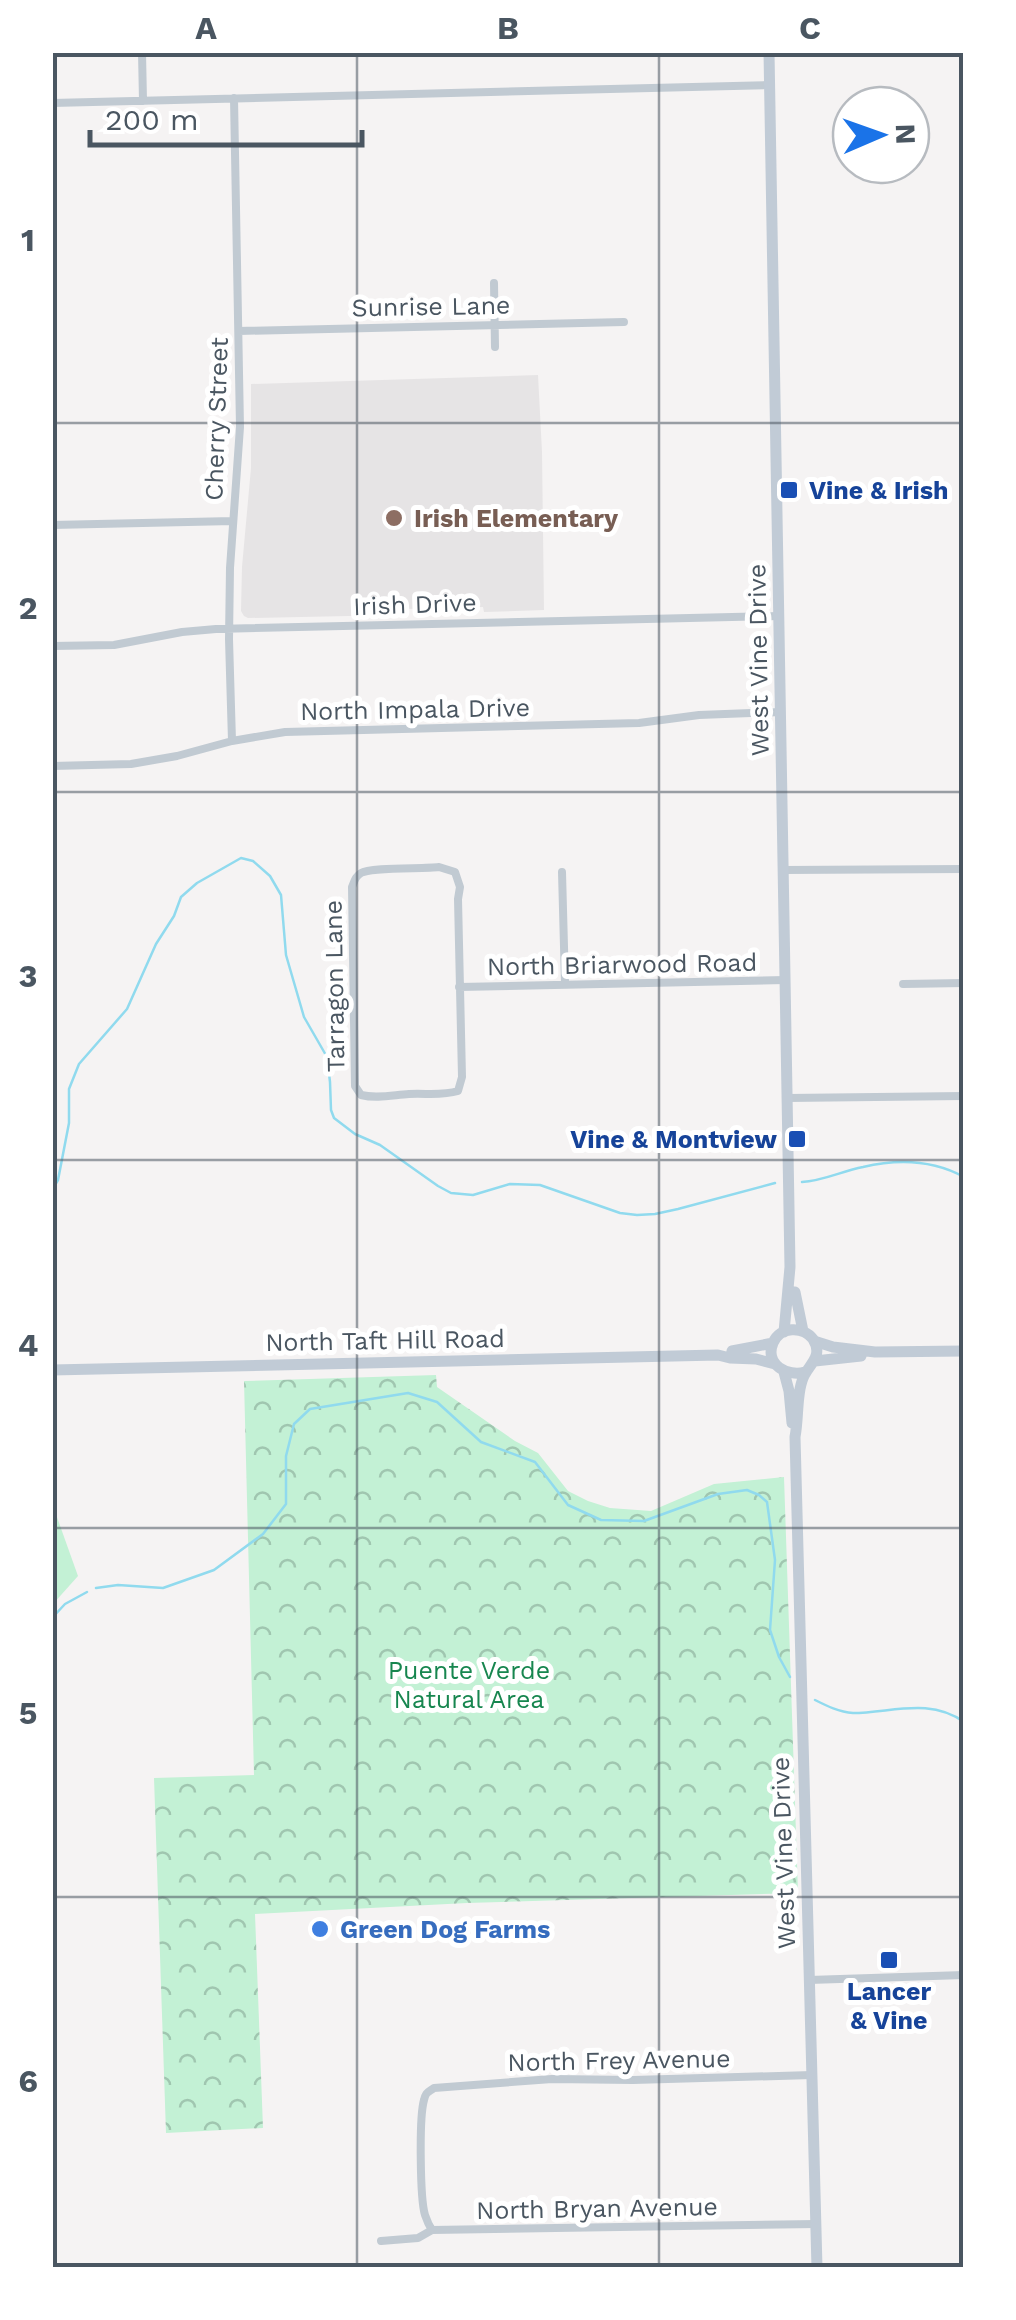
<svg xmlns="http://www.w3.org/2000/svg" width="1016" height="2320" viewBox="0 0 1016 2320" font-family="'Work Sans',sans-serif">
  <style>
    .education { fill: #e6e4e5 }
    .grass { fill: #c3f1d5 }
    .park { fill: url(#park-crowns) }
    .lines { fill: none; stroke-linecap: round; stroke-linejoin: round }
    .stream { stroke: #90daee; stroke-width: 2.5 }
    .street { stroke: #c1cad2; stroke-width: 8 }
    .secondary { stroke: #c1cbd6; stroke-width: 11 }
    .grid { fill: none; stroke: #4a5661; stroke-width: 2.5; stroke-opacity: 0.55 }
    .transit-dot { fill: #1a4fb4; stroke: #fff; stroke-width: 4 }
    .education-dot { fill: #8d6e63; stroke: #fff; stroke-width: 4 }
    .shop-dot { fill: #3f7fe0; stroke: #fff; stroke-width: 4 }
    .labels { text-anchor: middle; stroke-width: 10; stroke-linejoin: round; paint-order: stroke }
    .street-label { font-size: 25px; fill: #4a5661; stroke: #fff }
    .transit-label { font-size: 25px; font-weight: bold; fill: #164399; stroke: #fff; text-anchor: start }
    .education-label { font-size: 25px; font-weight: bold; fill: #785e54; stroke: #fff; text-anchor: start }
    .park-label { font-size: 25px; fill: #17864f; stroke: #fff }
    .shop-label { font-size: 25px; font-weight: bold; fill: #366cbe; stroke: #fff; text-anchor: start }
    .neatline { fill: none; stroke: #4a5661; stroke-width: 4 }
    .grid-label { font-size: 32px; text-anchor: middle; font-weight: bold; fill: #4a5661 }
  </style>
  <defs>
    <pattern id="park-crowns" width="20" height="18" patternUnits="userSpaceOnUse" patternTransform="scale(2.5)"><rect width="20" height="18" fill="#c3f1d5"/><path d="M2 6a3 3 0 1 1 6 0M12 15a3 3 0 1 1 6 0" fill="none" stroke="#a0c6b0"/></pattern>
  </defs>
  <rect width="100%" height="100%" fill="#f5f3f3"/>
  <path class="education" d="M538 375 542 452 544 610 484 612 483 607 405 609 396 615 248 618 244 616 241 611 242 567 251 468V384Z"/>
  <path class="grass" d="M53 1506 78 1576 53 1604 52 1506Z"/>
  <path class="park" d="M436 1375 437 1387 515 1441 538 1453 568 1491 588 1501 610 1508 651 1511 714 1484 784 1477 798 1893 467 1903 255 1914 263 2128 166 2133 154 1778 254 1775 244 1381Z"/>
  <g class="lines">
    <path class="stream" d="M802 1182C823 1181 842 1171 863 1167 897 1159 933 1160 964 1177
      M52 1190 58 1180 69 1123V1089L79 1064 127 1009 156 944 174 916 181 897 197 883 241 858 253 861 270 876 281 895 286 955 304 1017 327 1057 330 1082 331 1110 334 1118 355 1134 380 1145 438 1186 451 1193 473 1195 510 1184 540 1185 620 1213 637 1215 655 1214 678 1209 775 1183
      M96 1588 118 1585 163 1588 214 1570 263 1534 286 1504V1456L294 1424 310 1409 408 1393 437 1402 481 1442 535 1462 568 1505 601 1520 644 1521 718 1494 747 1490 759 1495 767 1502 775 1560 770 1630 779 1657 790 1677
      M52 1618 65 1604 87 1592
      M815 1700C827 1706 839 1712 853 1713 891 1713 929 1697 964 1722"/>
    <path class="street" d="M142 52 143 101
      M52 103 770 85
      M494 283 495 347
      M239 331 624 322
      M52 525 233 521
      M52 646 114 645 182 632 216 629 779 616
      M232 741 229 639 230 568 240 427 234 98
      M52 766 131 764 177 756 232 741 285 732 639 723 699 715 781 712
      M439 867 455 872 460 887 458 899 462 1077 458 1091C442 1096 426 1093 409 1094 393 1095 377 1099 361 1095L355 1086 352 887C355 880 355 877 361 873 370 867 424 869 439 867Z
      M783 870 964 869
      M562 872 565 984
      M903 984 964 983
      M459 987 785 980
      M787 1098 964 1096
      M809 1980 964 1975
      M432 2230C430 2227 426 2218 425 2215 420 2199 419 2117 424 2100 426 2092 427 2093 434 2088L552 2079 633 2080 812 2075
      M381 2241 418 2238 432 2230 816 2224"/>
    <path class="secondary" d="M769 52 790 1267 784 1332
      M795 1292 803 1331
      M814 1341 833 1347 875 1352 964 1351
      M732 1351 773 1343
      M815 1361 861 1356
      M52 1370 718 1355 730 1358 756 1359 775 1364
      M784 1372 789 1391 792 1423
      M805 1372C788 1377 764 1365 773 1343 780 1326 803 1326 813 1339 823 1355 811 1363 805 1374 802 1379 801 1384 800 1389 797 1405 798 1421 795 1437L817 2268"/>
  </g>
  <path class="grid" d="M357 52V2268M659 52V2268M52 423H964M52 792H964M52 1160H964M52 1528H964M52 1897H964"/>
  <g class="transit-dot">
    <rect x="779" y="480" width="20" height="20" rx="5"/>
    <rect x="787" y="1129" width="20" height="20" rx="5"/>
    <rect x="879" y="1950" width="20" height="20" rx="5"/>
  </g>
  <circle class="education-dot" cx="394" cy="518" r="10"/>
  <circle class="shop-dot" cx="320" cy="1929" r="10"/>
  <g class="labels">
    <g class="street-label">
      <text transform="translate(431 306) rotate(-1)" y="9">Sunrise Lane</text>
      <text transform="translate(216 419) rotate(-88)" y="9">Cherry Street</text>
      <text transform="translate(415 604) rotate(-2)" y="9">Irish Drive</text>
      <text transform="translate(758 660) rotate(-91)" y="9">West Vine Drive</text>
      <text transform="translate(415 709) rotate(-1)" y="9">North Impala Drive</text>
      <text transform="translate(622 964) rotate(-1)" y="9">North Briarwood Road</text>
      <text transform="translate(334 986) rotate(-91)" y="9">Tarragon Lane</text>
      <text transform="translate(385 1340) rotate(-1)" y="9">North Taft Hill Road</text>
      <text transform="translate(783 1853) rotate(-92)" y="9">West Vine Drive</text>
      <text transform="translate(619 2060) rotate(-1)" y="9">North Frey Avenue</text>
      <text transform="translate(597 2208) rotate(-1)" y="9">North Bryan Avenue</text>
    </g>
    <g class="transit-label">
      <text x="809" y="499">Vine &amp; Irish</text>
      <text x="777" y="1148" text-anchor="end">Vine &amp; Montview</text>
      <text x="889" y="2000" text-anchor="middle">Lancer<tspan x="889" dy="29">&amp; Vine</tspan></text>
    </g>
    <g class="education-label">
      <text x="414" y="527">Irish Elementary</text>
    </g>
    <g class="park-label">
      <text x="469" y="1679">Puente Verde<tspan x="469" dy="29">Natural Area</tspan></text>
    </g>
    <g class="shop-label">
      <text x="340" y="1938">Green Dog Farms</text>
    </g>
  </g>
  <rect width="1016" height="2320" fill="none" stroke="#ffffff" stroke-width="110"/>
  <g transform="translate(881 135) rotate(88)"><circle r="48" fill="#ffffff" stroke="#b7bbc0" stroke-width="2.5"/>
  <path d="M0-8L18 38L0 25L-18 38Z" fill="#1a73e8"/>
  <text y="-15" font-size="28" font-weight="bold" text-anchor="middle" fill="#4a5661">N</text>
  </g>
  <path d="M90 130v15h272v-15" fill="none" stroke="#4a5661" stroke-width="5"/>
  <text x="105" y="130" font-size="30" fill="#4a5661" stroke="#ffffff" stroke-width="8" paint-order="stroke">200 m</text>
  <rect x="55" y="55" width="906" height="2210" class="neatline"/>
  <g class="grid-label">
    <text x="206" y="39">A</text>
    <text x="508" y="39">B</text>
    <text x="810" y="39">C</text>
    <text x="28" y="251">1</text>
    <text x="28" y="619">2</text>
    <text x="28" y="987">3</text>
    <text x="28" y="1356">4</text>
    <text x="28" y="1724">5</text>
    <text x="28" y="2092">6</text>
  </g>
</svg>
